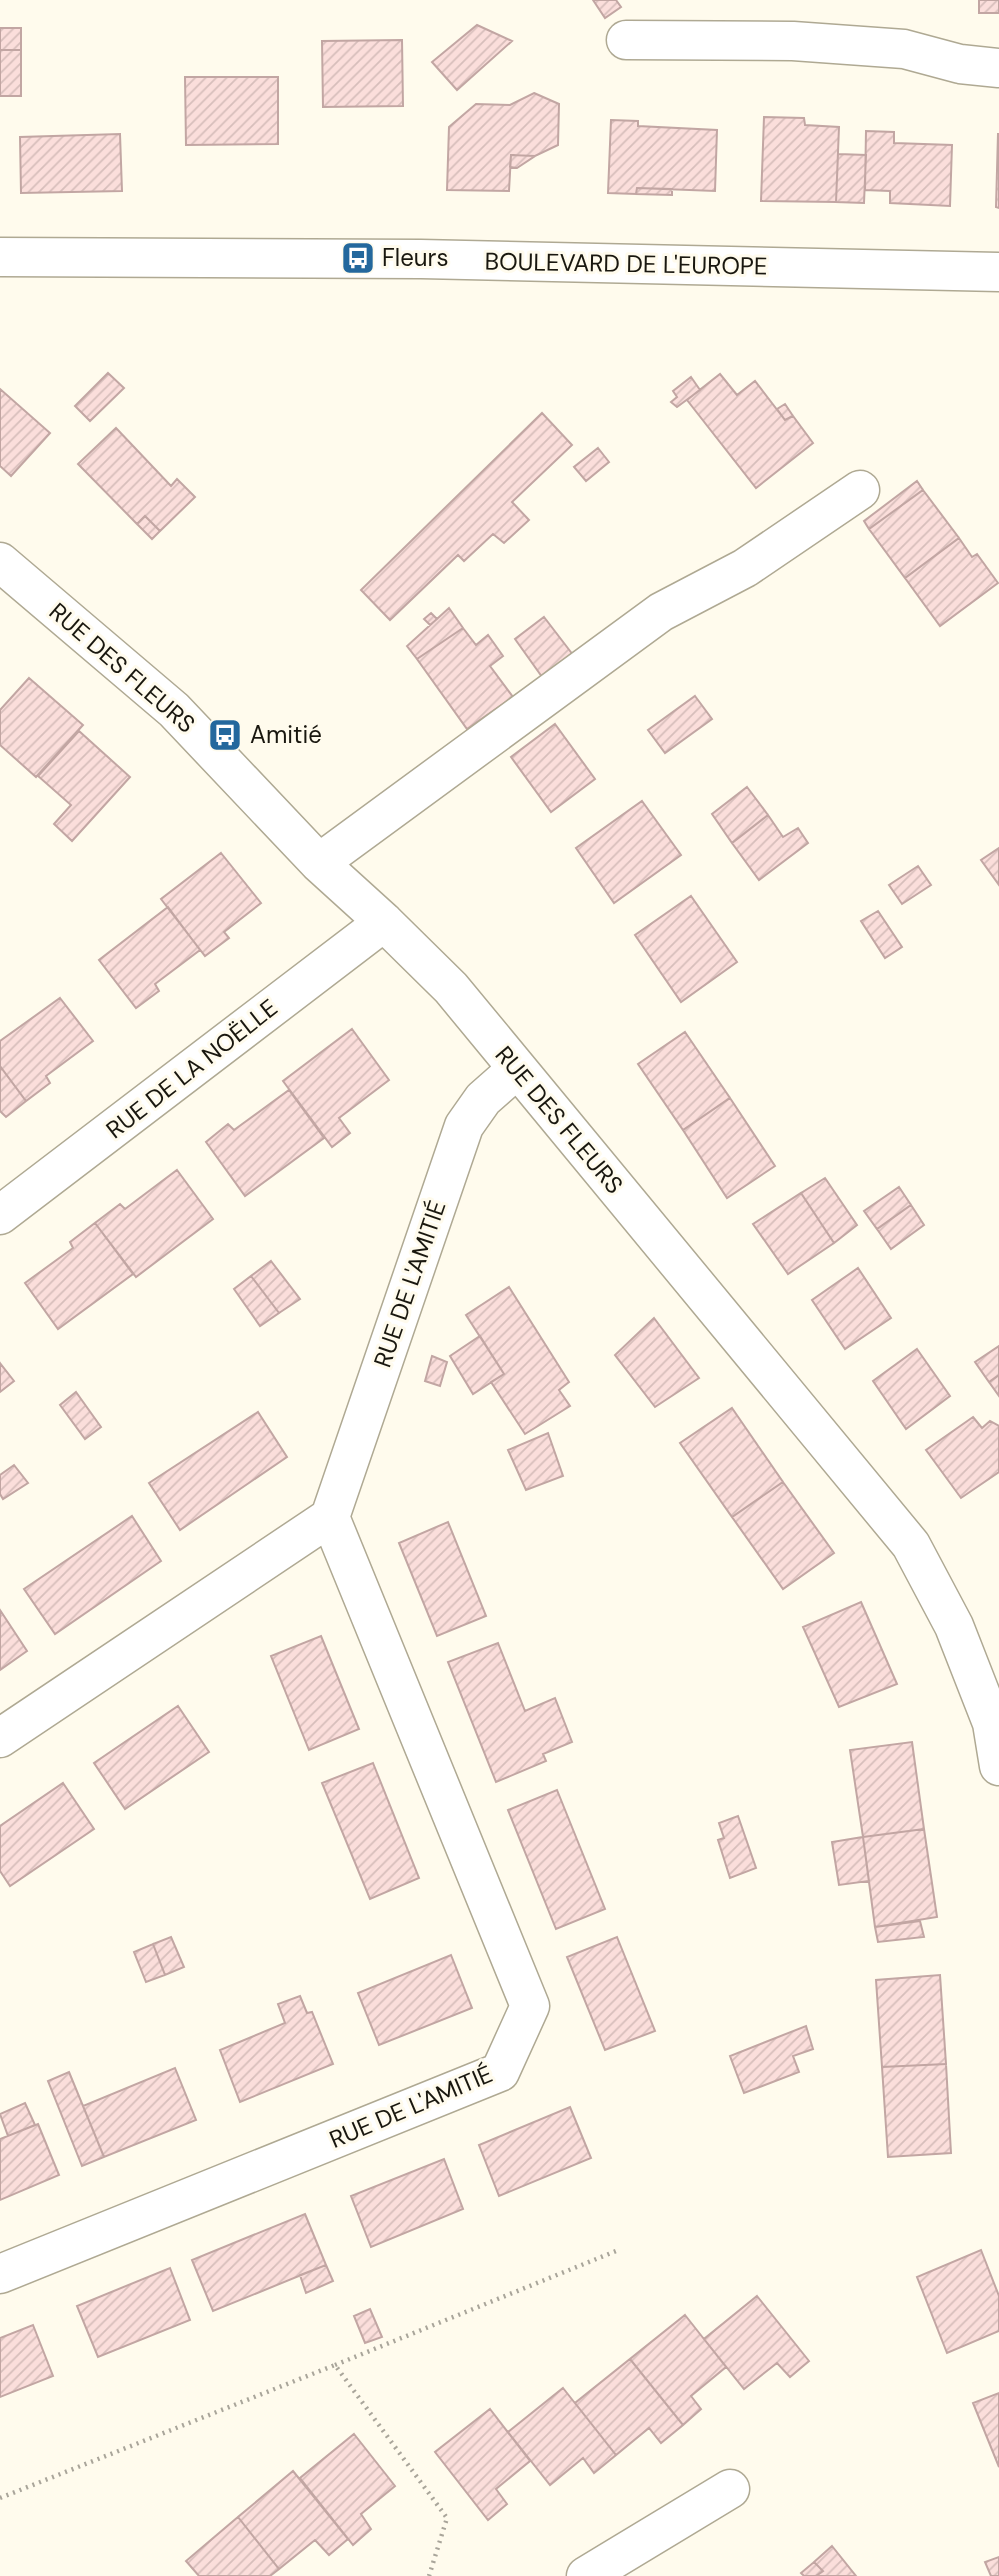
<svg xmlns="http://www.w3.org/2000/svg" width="999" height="2576" viewBox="0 0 999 2576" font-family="'DM Sans',sans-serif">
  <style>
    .building { fill: url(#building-hatch); stroke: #c2a6a3; stroke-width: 2 }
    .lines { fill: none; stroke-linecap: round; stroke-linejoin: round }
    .minor-casing { stroke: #afa993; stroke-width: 41 }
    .path { stroke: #a9a59a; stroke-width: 4.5; stroke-dasharray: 2 5; stroke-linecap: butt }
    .minor { stroke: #fff; stroke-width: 38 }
    .labels { text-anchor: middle; stroke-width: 6; stroke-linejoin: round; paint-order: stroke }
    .poi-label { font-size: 24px; fill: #19170f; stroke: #fffbed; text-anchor: start }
    .street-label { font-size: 24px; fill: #19170f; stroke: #fffbed }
  </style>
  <defs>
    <pattern id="building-hatch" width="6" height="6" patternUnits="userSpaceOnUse" patternTransform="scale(1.75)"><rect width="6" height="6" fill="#fbdedb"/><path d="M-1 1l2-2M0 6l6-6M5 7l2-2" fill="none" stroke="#d7bebb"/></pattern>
  </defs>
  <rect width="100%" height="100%" fill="#fffbed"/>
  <path class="building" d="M593 0H616L621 7 605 18Z
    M979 0H999V13H979Z
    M477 25 512 41 457 90 432 62Z
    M0 28H21V50H0Z
    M402 40 403 106 323 107 322 41Z
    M0 50H21V96H0Z
    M185 77H278V144L186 145Z
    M534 93 559 104 558 145 535 156 511 155 509 191 447 190 449 127 476 104 510 105Z
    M764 117 804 118 805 125 839 127 836 202 761 201Z
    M611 120 638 121V126L717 130 715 191 637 188 636 194 608 193Z
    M866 131 894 132V143L952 145 950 206 890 203V191L865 190Z
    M120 134 122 191 21 193 20 137Z
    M998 134H999V208L996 207Z
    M838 154 866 155 864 203 836 202Z
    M511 155 535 156 517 168 510 167Z
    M637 188 672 189V195L636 194Z
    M108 373 124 388 90 421 75 406Z
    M720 374 737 395 755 381 785 420 793 416 813 443 756 488 687 400Z
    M691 377 700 390 677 407 671 402 677 397 673 391Z
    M0 389 50 433 11 476 0 466Z
    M785 404 793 416 785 420 777 409Z
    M542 413 572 445 512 502 529 520 504 543 493 534 464 561 458 555 390 620 361 590Z
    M116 428 171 486 177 479 195 497 160 531 145 516 137 524 78 464Z
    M598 448 609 462 586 481 574 467Z
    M917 481 923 490 869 529 864 521Z
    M923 490 959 538 905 578 869 529Z
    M145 516 160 531 152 539 137 524Z
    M959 538 972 557 977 554 998 583 940 626 905 578Z
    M449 608 463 628 417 659 407 646Z
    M431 613 437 619 430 625 424 619Z
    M544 617 580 664 550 688 515 639Z
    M463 628 476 645 488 635 503 656 490 666 513 697 467 729 417 659Z
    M29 678 83 725 36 777 0 745V710Z
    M695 696 712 719 665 753 648 730Z
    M555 724 595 779 551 812 511 757Z
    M79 731 130 777 72 841 54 824 71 805 38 776Z
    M747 787 768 815 732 843 712 814Z
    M642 801 681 855 614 903 576 848Z
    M768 815 783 837 798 828 808 843 759 880 732 843Z
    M999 848V885L981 860Z
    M221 853 261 903 224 932 229 938 205 956 161 899Z
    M918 866 931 885 902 904 889 885Z
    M691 896 737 962 681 1002 635 935Z
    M168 907 200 950 155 984 159 991 136 1008 99 960Z
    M878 911 902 947 885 958 861 921Z
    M60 998 93 1041 46 1076 50 1083 26 1101 0 1066V1041Z
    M352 1029 389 1080 339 1118 350 1133 332 1147 283 1081Z
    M685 1032 730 1098 683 1130 638 1064Z
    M0 1066 26 1101 6 1117 0 1111Z
    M289 1090 324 1138 245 1196 206 1142 228 1124 234 1130Z
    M730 1098 775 1166 727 1198 683 1130Z
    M177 1170 213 1219 136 1277 95 1223 120 1204 125 1209Z
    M825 1178 857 1225 834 1243 801 1193Z
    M899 1187 911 1205 877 1229 864 1211Z
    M801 1193 834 1243 788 1274 753 1224Z
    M911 1205 924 1225 891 1249 877 1229Z
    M95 1223 133 1274 58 1329 25 1283 73 1248 70 1242Z
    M271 1261 300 1299 279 1313 251 1276Z
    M858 1268 891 1318 845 1349 812 1300Z
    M251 1276 279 1313 260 1326 234 1289Z
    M509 1287 569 1382 559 1390 570 1406 525 1434 491 1382 504 1374 466 1315Z
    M654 1318 699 1378 655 1407 615 1355Z
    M480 1336 504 1374 473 1394 450 1356Z
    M999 1346V1375L989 1382 975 1362Z
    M917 1349 950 1396 906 1429 873 1381Z
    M432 1356 447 1362 440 1386 425 1381Z
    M0 1363 14 1381 0 1392Z
    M999 1375V1396L989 1382Z
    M76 1392 101 1427 85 1439 60 1405Z
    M732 1408 783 1482 732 1517 680 1443Z
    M258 1412 287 1457 180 1530 149 1483Z
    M973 1417 982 1428 990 1421 999 1426V1472L961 1498 926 1450Z
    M548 1433 563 1476 526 1490 508 1450Z
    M14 1465 28 1483 3 1499 0 1494V1475Z
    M783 1482 834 1553 783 1589 732 1517Z
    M132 1516 161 1561 55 1634 24 1589Z
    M448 1522 486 1616 437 1636 399 1543Z
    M861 1602 897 1684 839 1707 803 1627Z
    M0 1610 27 1651 0 1670Z
    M321 1636 359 1729 309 1750 271 1656Z
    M498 1643 525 1711 555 1698 572 1742 543 1754 546 1761 496 1782 448 1662Z
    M178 1706 209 1752 125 1809 94 1763Z
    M912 1742 924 1829 863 1837 850 1750Z
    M373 1763 419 1878 370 1899 322 1783Z
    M63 1783 94 1829 10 1886 0 1871V1826Z
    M557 1790 605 1909 556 1929 508 1810Z
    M738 1816 756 1868 730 1878 718 1840 724 1838 719 1823Z
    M924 1829 937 1917 875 1927 863 1837Z
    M863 1837 869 1881 839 1885 832 1842Z
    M920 1921 924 1937 878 1942 875 1927Z
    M171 1937 184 1967 165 1975 153 1944Z
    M617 1937 655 2031 605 2050 567 1957Z
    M153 1944 165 1975 146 1982 134 1952Z
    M451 1955 472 2008 379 2045 358 1993Z
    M940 1975 946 2064 882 2067 876 1980Z
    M300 1996 307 2013 312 2012 333 2064 240 2102 220 2050 285 2023 278 2004Z
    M806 2026 813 2049 793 2056 799 2072 744 2093 730 2056Z
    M946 2064 951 2153 888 2157 882 2067Z
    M175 2068 196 2120 104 2157 83 2106Z
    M69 2072 104 2157 82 2166 48 2081Z
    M25 2103 35 2125 8 2136 0 2114Z
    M570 2107 591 2158 499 2196 479 2145Z
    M38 2124 59 2175 0 2200V2139Z
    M444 2159 463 2209 371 2247 351 2196Z
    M305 2214 326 2265 213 2311 192 2260Z
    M981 2250 999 2296V2331L947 2353 917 2277Z
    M326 2265 333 2281 306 2293 300 2275Z
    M170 2268 190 2320 98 2357 77 2306Z
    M757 2296 809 2361 790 2377 777 2363 744 2389 704 2339Z
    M370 2309 382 2337 365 2343 354 2316Z
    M685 2315 726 2367 691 2396 701 2409 683 2425 630 2359Z
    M33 2325 53 2376 0 2397V2338Z
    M630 2359 683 2425 661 2443 649 2428 616 2455 575 2403Z
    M563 2388 616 2455 594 2473 583 2458 550 2485 508 2432Z
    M999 2393V2467L973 2403Z
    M490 2409 530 2461 496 2489 507 2504 488 2520 435 2452Z
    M354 2434 395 2486 361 2514 371 2529 353 2545 300 2478Z
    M293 2471 348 2539 329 2555 315 2540 279 2569 238 2517Z
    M238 2517 279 2569 270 2576H199L186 2561Z
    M832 2546 856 2576H816L823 2571 814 2562Z
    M999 2557V2576H991L985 2562Z
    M814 2562 823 2571 816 2576H804L801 2573Z"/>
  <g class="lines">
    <defs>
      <path id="minor" d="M626 40 793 41 904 49 960 64 999 68
        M0 257 421 259 999 272
        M0 562 174 710 319 863 384 922 451 988 911 1545 954 1626 992 1723 999 1766
        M319 863 661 612 745 568 860 490
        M0 1215 384 922
        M0 1738 330 1517 464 1126 483 1099 517 1069
        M0 2274 500 2072 530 2006 330 1517
        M586 2576 730 2489"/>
    </defs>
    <use href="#minor" class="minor-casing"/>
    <path class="path" d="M335 2365 616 2251
      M0 2498 335 2365 447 2518 429 2576"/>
    <use href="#minor" class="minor"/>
  </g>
  <defs>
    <symbol id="bus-square" viewBox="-11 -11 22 22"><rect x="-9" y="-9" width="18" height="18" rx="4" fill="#24689d" stroke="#fffbed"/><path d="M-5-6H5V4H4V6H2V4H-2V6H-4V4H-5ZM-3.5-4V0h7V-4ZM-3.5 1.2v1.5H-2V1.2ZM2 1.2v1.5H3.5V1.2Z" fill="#fff"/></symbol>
  </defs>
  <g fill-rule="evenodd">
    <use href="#bus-square" x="339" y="239" width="38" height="38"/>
    <use href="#bus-square" x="206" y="716" width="38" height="38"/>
  </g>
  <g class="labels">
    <g class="poi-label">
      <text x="382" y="266">Fleurs</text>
      <text x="250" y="743">Amitié</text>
    </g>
    <g class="street-label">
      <text transform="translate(626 264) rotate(1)" y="8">BOULEVARD DE L'EUROPE</text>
      <text transform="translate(122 668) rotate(41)" y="8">RUE DES FLEURS</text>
      <text transform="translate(192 1069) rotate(-38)" y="8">RUE DE LA NOËLLE</text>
      <text transform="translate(559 1120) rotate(50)" y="8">RUE DES FLEURS</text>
      <text transform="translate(410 1284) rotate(-71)" y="8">RUE DE L'AMITIÉ</text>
      <text transform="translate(411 2107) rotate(-23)" y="8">RUE DE L'AMITIÉ</text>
    </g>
  </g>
</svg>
